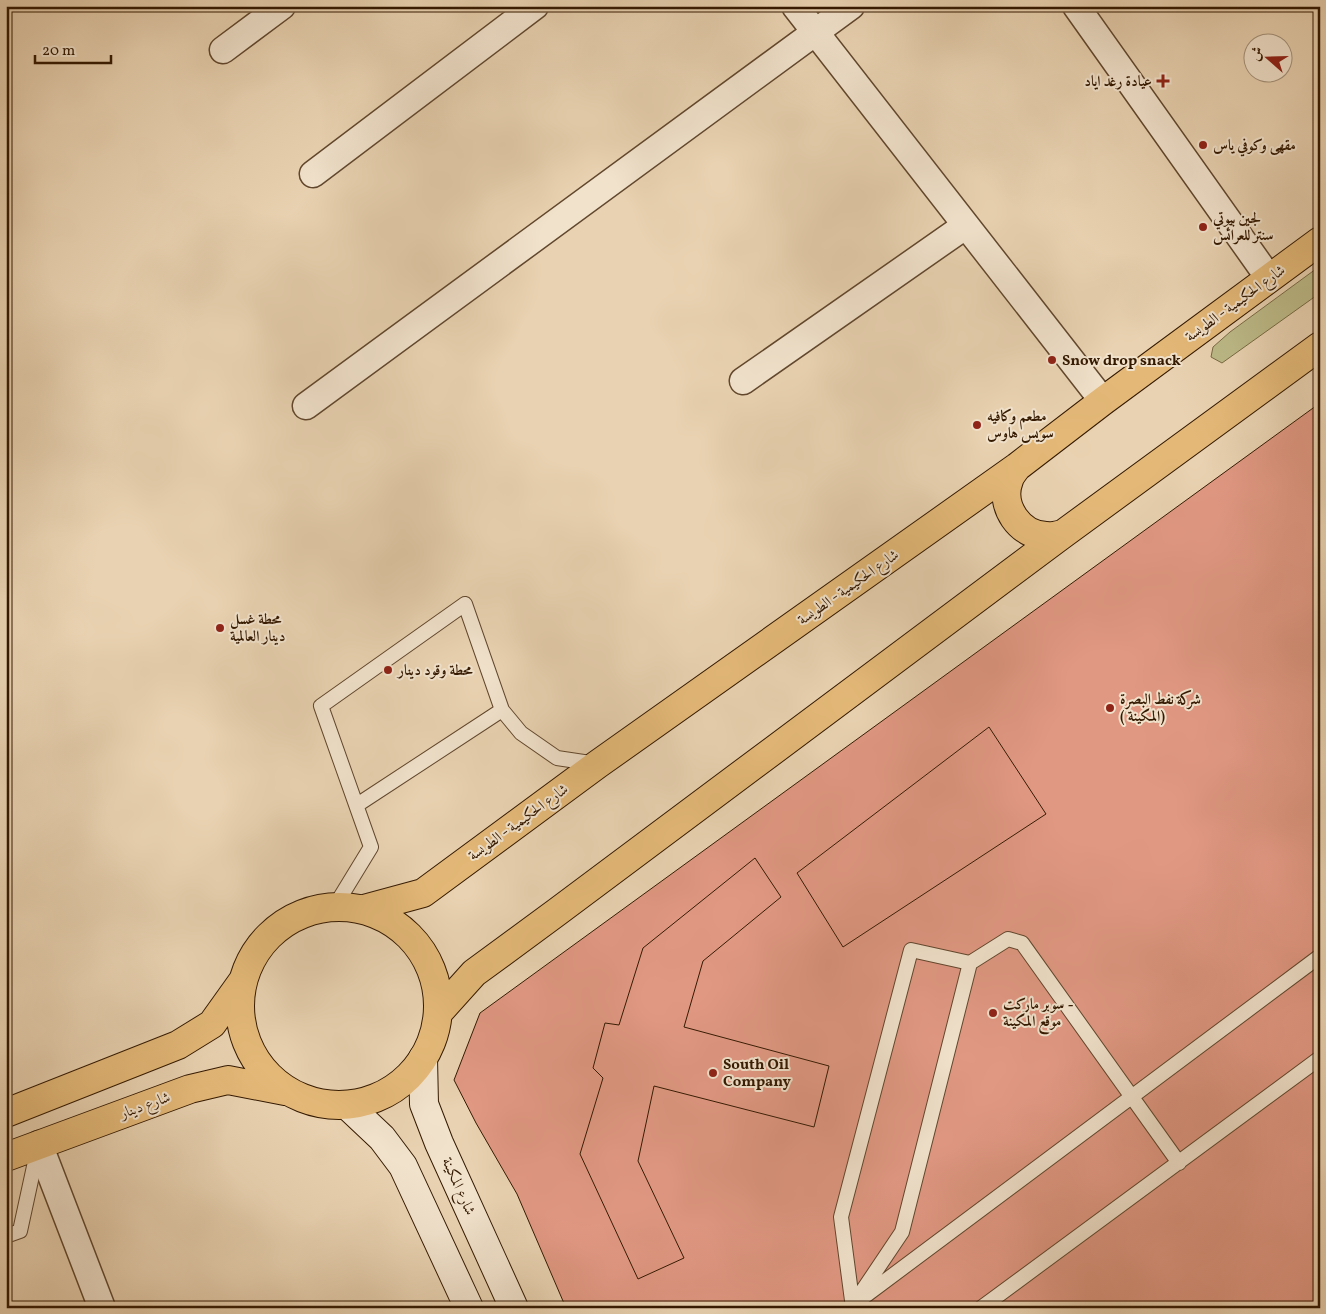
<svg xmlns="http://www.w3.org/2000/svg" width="1326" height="1314" viewBox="0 0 1326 1314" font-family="Vollkorn,Amiri,serif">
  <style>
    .green { fill: #bcba88; stroke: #786a44 }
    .building { fill: #e19883; stroke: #341901 }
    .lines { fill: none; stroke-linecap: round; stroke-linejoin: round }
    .service-casing { stroke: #61472d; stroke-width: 16 }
    .minor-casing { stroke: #61472d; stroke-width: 29 }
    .secondary-casing { stroke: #341901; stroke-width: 30 }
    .primary-casing { stroke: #341901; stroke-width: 30 }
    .service { stroke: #f1e2cc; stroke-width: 14 }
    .minor { stroke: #f1e2cc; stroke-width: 26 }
    .secondary { stroke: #f1e2cc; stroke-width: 28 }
    .primary { stroke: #e4b978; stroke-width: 28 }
    .poi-dot { fill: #8f2418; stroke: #f1e2cc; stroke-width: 2 }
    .labels { text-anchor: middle; stroke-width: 4; stroke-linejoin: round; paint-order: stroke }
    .poi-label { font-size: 15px; font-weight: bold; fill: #341901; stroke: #f1e2cc; text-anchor: start }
    .street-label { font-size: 15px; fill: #341901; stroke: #f1e2cc }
  </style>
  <rect width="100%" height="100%" fill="#e9d2b1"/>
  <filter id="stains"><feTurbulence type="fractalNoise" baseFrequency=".004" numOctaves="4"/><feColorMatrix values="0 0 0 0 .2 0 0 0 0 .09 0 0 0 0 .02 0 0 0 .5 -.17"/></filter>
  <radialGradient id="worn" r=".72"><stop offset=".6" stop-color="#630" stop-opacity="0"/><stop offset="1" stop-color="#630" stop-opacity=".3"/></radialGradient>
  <path class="green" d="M1320 266V293L1222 363 1211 357 1213 347 1230 332Z"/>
  <path class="building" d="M1320 403V1308H566L517 1194 476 1123 454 1080 480 1013Z
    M989 727 1046 814 843 947 797 873Z
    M755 858 781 897 703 961 684 1027 829 1066 814 1127 654 1086 638 1161 684 1258 638 1279 580 1154 603 1078 593 1068 605 1023 619 1025 643 948Z"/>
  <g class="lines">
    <defs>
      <path id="service" d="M357 805 502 710
        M335 906 371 847 321 706 465 604 502 710 521 733 557 758 597 764
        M6 1236 20 1231 38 1148
        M859 1296 902 1232 970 963
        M853 1305 1320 956
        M853 1308 841 1217 911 950 970 963 1008 939 1022 943 1179 1163
        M981 1308 1320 1058"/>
      <path id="minor" d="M795 6 1103 401
        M1076 6 1269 278
        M223 50 282 6
        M313 174 535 6
        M743 381 965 226
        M306 406 851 6
        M39 1144 102 1308"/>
      <path id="secondary" d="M423 1058 424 1104 439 1143 514 1308
        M347 1105 382 1138 403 1166 469 1308"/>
      <path id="primary" d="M1017 467C1014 471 1010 476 1009 480 999 506 1020 536 1047 536 1052 537 1058 535 1063 534
        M240 1006a99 99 0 1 1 198 0a99 99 0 1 1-198 0Z
        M364 909 423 893 598 764 1017 467 1103 401 1320 241
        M438 1013 474 973 557 912 1063 534 1320 346
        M6 1113 178 1045 212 1024 242 982
        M6 1157 190 1089 228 1080 285 1091"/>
    </defs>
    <use href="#service" class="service-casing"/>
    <use href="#minor" class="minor-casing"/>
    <use href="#secondary" class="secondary-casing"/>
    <use href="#primary" class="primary-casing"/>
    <use href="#service" class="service"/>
    <use href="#minor" class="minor"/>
    <use href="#secondary" class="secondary"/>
    <use href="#primary" class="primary"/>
  </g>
  <g class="poi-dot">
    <path d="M1160.5 73.5h5v5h5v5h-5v5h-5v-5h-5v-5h5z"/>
    <circle cx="1203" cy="145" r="5"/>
    <circle cx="1203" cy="227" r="5"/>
    <circle cx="1052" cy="360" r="5"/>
    <circle cx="977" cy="425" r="5"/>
    <circle cx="220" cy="628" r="5"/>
    <circle cx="388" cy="670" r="5"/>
    <circle cx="1110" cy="708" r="5"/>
    <circle cx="993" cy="1013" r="5"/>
    <circle cx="713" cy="1073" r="5"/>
  </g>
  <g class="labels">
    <g class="poi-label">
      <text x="1152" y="86" text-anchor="end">عيادة رغد اياد</text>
      <text x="1213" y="150">مقهى وكوفي ياس</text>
      <text x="1213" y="223">لجين بيوتي<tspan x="1213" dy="17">سنتر للعرائس</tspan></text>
      <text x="1062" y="365">Snow drop snack</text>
      <text x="987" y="421">مطعم وكافيه<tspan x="987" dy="17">سويس هاوس</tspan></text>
      <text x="230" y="624">محطة غسل<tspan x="230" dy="17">دينار العالمية</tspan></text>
      <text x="398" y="675">محطة وقود دينار</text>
      <text x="1120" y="704">شركة نفط البصرة<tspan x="1120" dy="17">( المكينة)</tspan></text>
      <text x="1003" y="1009">سوبر ماركت -<tspan x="1003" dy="17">موقع المكينة</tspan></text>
      <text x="723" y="1069">South Oil<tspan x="723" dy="17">Company</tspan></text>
    </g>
    <g class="street-label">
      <text transform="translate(1235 303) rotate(-36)" y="5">شارع الحكيمية - الطويسة</text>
      <text transform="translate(848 587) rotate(-35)" y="5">شارع الحكيمية - الطويسة</text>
      <text transform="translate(518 822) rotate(-36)" y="5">شارع الحكيمية - الطويسة</text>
      <text transform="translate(145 1105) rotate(-20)" y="5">شارع دينار</text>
      <text transform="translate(459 1186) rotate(66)" y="5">شارع المكينة</text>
    </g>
  </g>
  <rect width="1326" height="1314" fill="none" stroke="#e9d2b1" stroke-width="25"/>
  <rect x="8" y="8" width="1311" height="1299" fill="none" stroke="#341901" stroke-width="2.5"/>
  <rect x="12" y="12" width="1301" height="1289" fill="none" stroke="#341901"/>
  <g transform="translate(1268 58) rotate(290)"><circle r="24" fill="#f1e2cc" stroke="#a5927b"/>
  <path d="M0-4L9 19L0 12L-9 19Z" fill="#8f2418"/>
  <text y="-8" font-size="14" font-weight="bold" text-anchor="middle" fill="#341901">ش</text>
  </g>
  <path d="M35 55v8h76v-8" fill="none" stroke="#341901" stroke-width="2.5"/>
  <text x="42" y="55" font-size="15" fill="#341901" stroke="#f1e2cc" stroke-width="4" paint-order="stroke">20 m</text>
  <rect width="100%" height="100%" filter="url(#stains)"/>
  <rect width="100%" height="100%" fill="url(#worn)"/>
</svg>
